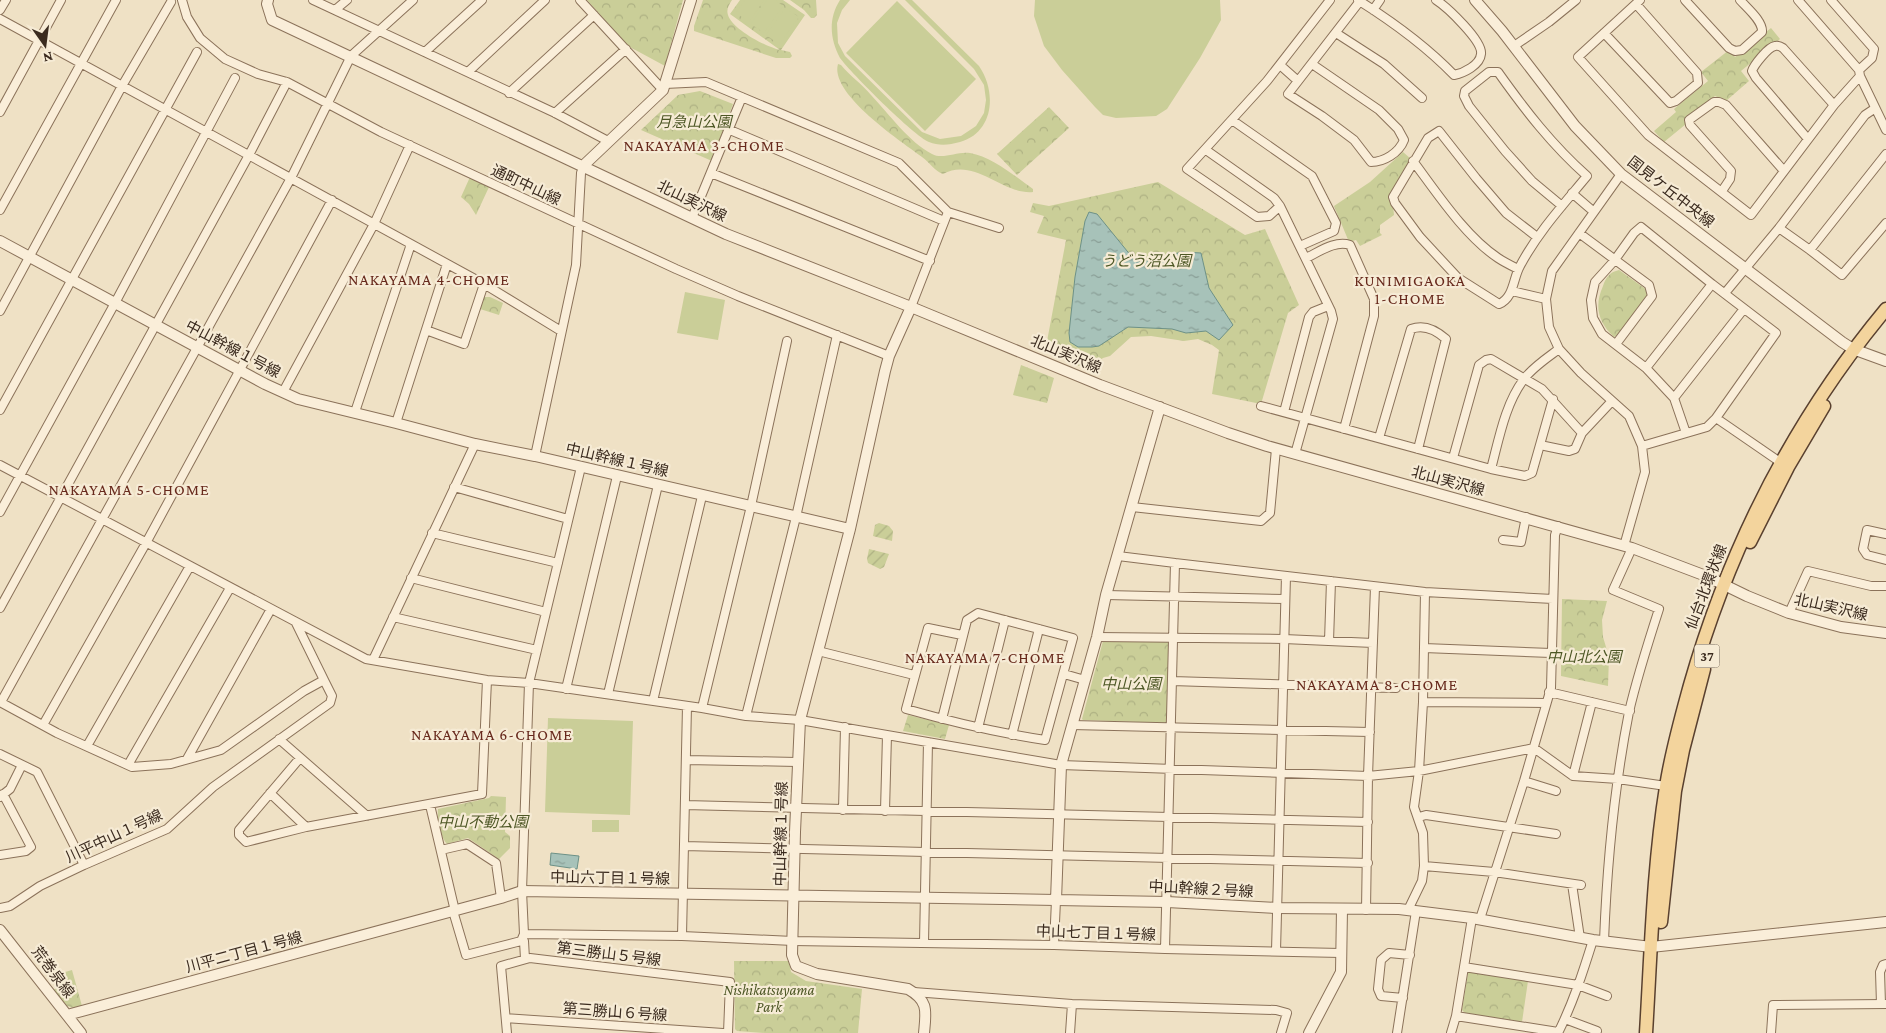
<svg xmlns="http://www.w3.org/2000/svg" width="1886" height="1033" viewBox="0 0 1886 1033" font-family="'Crimson Pro','Noto Sans JP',serif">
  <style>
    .forest { fill: url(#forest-crowns) }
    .garden { fill: url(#garden-furrows) }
    .pitch { fill: #cace98 }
    .water { fill: url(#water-ripples); stroke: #6d9187 }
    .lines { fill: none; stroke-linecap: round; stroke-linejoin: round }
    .minor-casing { stroke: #8b725a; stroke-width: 10 }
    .tertiary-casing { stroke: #8b725a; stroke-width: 12 }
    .primary-casing { stroke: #59402f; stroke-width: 15 }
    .minor { stroke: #faeed9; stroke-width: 8 }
    .tertiary { stroke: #faeed9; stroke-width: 10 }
    .primary { stroke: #f3d49d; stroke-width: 12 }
    .labels { text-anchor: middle; stroke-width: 4.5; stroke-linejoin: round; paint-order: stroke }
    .shield { fill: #f6ebd5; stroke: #736556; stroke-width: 1 }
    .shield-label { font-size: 14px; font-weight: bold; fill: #3b2b1f }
    .park-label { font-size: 15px; font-style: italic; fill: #4d5725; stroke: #f6ebd5 }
    .street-label { font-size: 15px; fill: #3b2b1f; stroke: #f6ebd5 }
    .neighbourhood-label { font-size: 16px; letter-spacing: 1px; fill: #682a1d; stroke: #f6ebd5 }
  </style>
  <defs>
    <pattern id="forest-crowns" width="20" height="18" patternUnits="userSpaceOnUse" patternTransform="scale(1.25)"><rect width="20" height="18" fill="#cace98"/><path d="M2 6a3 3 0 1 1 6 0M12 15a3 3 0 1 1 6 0" fill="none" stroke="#aeb183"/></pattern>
    <pattern id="garden-furrows" width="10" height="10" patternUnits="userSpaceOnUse" patternTransform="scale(1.25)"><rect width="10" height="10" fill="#cace98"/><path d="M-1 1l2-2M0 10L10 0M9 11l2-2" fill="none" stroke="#aeb183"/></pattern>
    <pattern id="water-ripples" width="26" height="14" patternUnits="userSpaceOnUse" patternTransform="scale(1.25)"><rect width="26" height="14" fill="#a7c2b9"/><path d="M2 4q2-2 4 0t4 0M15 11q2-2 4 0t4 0" fill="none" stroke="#899e96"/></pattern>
  </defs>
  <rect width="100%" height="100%" fill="#efe1c5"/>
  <path class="forest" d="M587 0H683L665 66 628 46Z
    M703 0H732C729 5 726 9 728 15 732 29 766 47 780 50L730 14 740 0H783L805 15 781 50 790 52 792 56 790 58H776L694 31V26Z
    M790 0H816L817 15 814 18H811L804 10Z
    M1771 28 1780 39 1741 71 1749 81 1726 101 1715 96 1684 121 1686 124 1664 142 1654 131 1676 112 1674 109 1708 81 1701 72 1729 50 1735 57Z
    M838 64 841 65C850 76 862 84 871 95 889 114 909 142 932 154 943 160 957 151 970 153 992 157 1015 176 1033 189V192C1002 195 975 157 943 174 935 171 930 163 922 157 902 142 829 94 838 64Z
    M700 91 733 104 712 161 641 130 678 95Z
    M1049 107 1069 128 1017 175 997 154Z
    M1403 152 1411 159 1392 195 1394 215 1380 225V233L1382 235 1360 246 1356 240 1349 242 1334 206 1370 182Z
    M470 177 489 187 476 215 469 204 461 197Z
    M1158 182 1245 235 1265 229 1299 305 1288 313 1261 404 1212 394 1219 350 1212 345 1198 339 1184 341 1151 336 1131 337 1110 356 1103 358 1087 369 1045 352 1066 240 1037 233 1044 216 1030 212 1033 203 1049 206Z
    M1619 270 1647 290 1648 296 1621 333 1614 337C1598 322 1594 306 1603 286 1606 277 1610 272 1619 270Z
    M484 297H490L503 303 499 315 480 309Z
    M1021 365 1054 378 1047 403 1013 395Z
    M1562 599 1607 601 1602 620 1603 637 1609 657 1608 686 1561 676Z
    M1103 641H1169L1171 643 1168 721 1166 723 1083 720 1082 719Z
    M908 715 949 725 945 739 903 731Z
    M491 796 506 797 505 832 510 836V848L499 859 468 838 447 844C440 837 437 818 438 809L489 798Z
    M734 961H789L791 972 806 981 862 989 858 1033H765L737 1031 735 1029Z
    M72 970 82 1006C68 1012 61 1001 53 990L57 988 51 981 55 975Z
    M1473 970 1528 981 1522 1022 1465 1013 1462 1010 1468 973Z"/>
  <path class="garden" d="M879 523 889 526 893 531 892 541 873 536 875 525Z
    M869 549 889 554 884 567 880 569 868 563 867 559Z"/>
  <path class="pitch" d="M745 0H764L749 22 736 13Z
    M767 0H775L783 6 764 33 751 24Z
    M840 0H850L842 10 837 23 838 43 845 56 922 132 940 139 961 136 976 126 984 113 986 100 984 85 974 69 905 0H912L979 66C997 92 994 132 960 142 949 145 939 146 929 142 914 136 851 73 840 58 830 39 828 19 840 0Z
    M1035 0H1220L1221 20 1200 58 1167 109 1156 116 1116 118 1103 115 1095 107 1062 70 1044 46 1034 16Z
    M897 1 976 79 925 131 846 53Z
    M785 8 799 17 779 44 766 35Z
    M685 292 725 300 718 340 677 333Z
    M548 718 633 721 630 815 545 812Z
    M592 820H619V832H592Z"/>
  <path class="water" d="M1089 212 1097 214 1136 262 1147 261 1182 252 1201 253 1209 288 1233 325 1219 340 1206 331 1186 333 1172 329 1128 327 1099 346 1092 347H1078L1070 342 1069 333 1075 277 1085 221Z
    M551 853 579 856 577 869 550 865Z"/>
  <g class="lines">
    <defs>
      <path id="minor" d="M182 0 187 17 200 38 225 59 258 74 287 82 381 132 676 269 738 296 889 356
        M313 0 555 113 608 141
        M580 0 663 90
        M1358 0C1393 22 1425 45 1454 75 1464 73 1480 65 1481 54 1483 41 1447 7 1436 0
        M1640 0 1578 57 1648 135 1751 215 1834 105 1860 76
        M1685 0 1729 48 1735 51 1742 50 1762 32C1763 21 1747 8 1740 0
        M1798 0 1859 70 1860 76 1886 130
        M1831 0 1874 49 1872 58 1859 70
        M0 10 6 0
        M335 10 347 0
        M1373 10 1380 0
        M0 19 484 284 561 331
        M1336 33 1384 64 1422 98
        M1604 33 1670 103 1676 101 1698 83 1697 73 1636 4
        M1514 46 1549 22 1576 0
        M425 52 482 0
        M1312 64 1379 110 1398 129 1404 140C1399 153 1384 162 1371 162L1354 140 1322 116 1288 94 1360 1
        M1280 65 1298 81
        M468 72 545 0
        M665 84 706 82 899 163 948 212
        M509 93 594 15
        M0 112 61 0
        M555 113 626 49
        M1232 120 1312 176 1336 223 1334 231 1300 246
        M730 130 944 221
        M1808 139 1756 78 1752 71C1754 65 1768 47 1775 46 1778 45 1780 46 1783 48L1834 105
        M1206 150 1274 198 1280 206 1331 311 1333 319 1295 454
        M1413 161C1437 193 1465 236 1498 258 1504 262 1512 266 1518 269
        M711 173 930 261
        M1621 174 1552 271 1546 299 1549 327 1559 349 1581 373 1629 416 1642 446 1645 472 1624 546
        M1722 191 1730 179 1731 171 1690 125 1689 120 1714 102H1719L1726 105 1784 171
        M1572 193 1594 212
        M1280 206 1269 216 1257 217 1187 169 1267 81 1330 0
        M0 210 116 0
        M692 218 742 97
        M1779 228 1810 250 1886 154
        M1579 233 1649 285 1652 296 1616 344
        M1537 237 1506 213 1476 178 1439 131 1428 138 1393 197 1395 203 1420 237 1458 278 1499 304C1514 298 1513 278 1520 266 1538 232 1563 205 1587 176 1552 145 1525 110 1498 72H1489L1465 91 1464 96 1469 106 1505 151 1532 181 1562 206
        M1810 250 1842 275 1886 223
        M1306 258C1319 252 1335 240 1350 245L1374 299V316L1344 429
        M1512 291 1546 299
        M1725 293 1779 228 1865 115 1874 109
        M911 307 948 212 999 228
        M0 311 122 86 171 2
        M426 330 464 344 484 284
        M1646 368 1712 284
        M283 392 374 224 410 145
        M1674 398 1743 310
        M1261 406 1491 469 1525 476 1532 473 1553 399
        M0 410 197 52
        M355 412 411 244
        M1284 412 1309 317 1313 312 1328 306
        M1716 418 1780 462
        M396 423 447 264
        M1379 438 1411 329C1424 324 1436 330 1446 339L1418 449
        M1540 445 1569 451 1575 449 1582 433 1612 401
        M1642 446 1707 427 1716 418 1776 333 1712 284 1641 227 1634 233 1614 261 1595 282 1591 300 1593 318 1602 334 1646 368 1674 398 1686 433
        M535 456 576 265 581 173 584 165
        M1453 458 1479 365 1486 360 1491 359 1542 389 1582 433
        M0 465 366 659 487 680 529 683 702 708 746 716 800 720 1061 765 1368 776 1419 771 1534 748 1573 776 1618 779 1666 786
        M1491 469C1499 439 1505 404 1524 379 1533 367 1547 358 1559 349
        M454 487 568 519
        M1132 507 1261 521 1270 513 1276 449
        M0 512 115 303 235 78
        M432 533 558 563
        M1886 534 1867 530 1863 549 1867 555 1886 560
        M1503 540 1521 542 1526 517
        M1175 563 1425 592 1553 599
        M411 578 546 612
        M1106 595 1285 599
        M0 608 249 155 287 82
        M1789 613 1808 571 1871 586H1886
        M393 617 537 650
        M1097 637 1284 639 1373 643
        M1329 641 1331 581
        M1424 648 1551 653
        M818 651 914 675
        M373 660 475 444
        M1064 674 1085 680
        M1172 681 1396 688
        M566 689 617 476
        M1549 692 1630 711
        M608 694 658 485
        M653 701 702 496
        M0 702 57 733 132 767 171 764 221 750 304 691 324 680 296 623
        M1 702 291 178 351 56 413 0
        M1423 702 1546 703
        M702 708 751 506 787 341
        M746 716 796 517 837 335
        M942 719 967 620 978 613 1073 638 1045 740C998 733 952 722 906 709L928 628 962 635
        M43 725 146 543 332 200
        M1072 725 1370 732
        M978 728 1005 620
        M1012 735 1039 629
        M279 739 367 816
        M87 746 190 566
        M0 754 37 772 84 865
        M300 758 239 830V835L246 842 306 827 482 794 487 680
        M187 759 271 609
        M686 760 797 762
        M128 765 230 588
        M1573 776 1592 702
        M1524 781 1556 791
        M270 793 306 827
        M0 797 10 789 22 765
        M430 805 455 911
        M685 805 1368 822
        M843 810 845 727
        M885 811 887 735
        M1419 817 1426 815 1556 834
        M684 846 1368 863
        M441 850 467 844 496 863 501 898
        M0 855 26 851 31 847 3 794
        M1424 866 1494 872 1581 885
        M1572 884 1580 938
        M0 908 10 906 40 886 84 865 167 829 213 787 330 703 332 696 324 680
        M1366 910 1368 776 1375 587
        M1408 910 1422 881 1424 866 1423 833 1414 807 1419 771 1423 702 1425 592
        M453 911 466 955 521 941 524 934 522 891 529 683 581 467
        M1480 919 1524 781 1551 688 1555 535 1558 526
        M524 934 682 936 793 941 1054 945 1165 949 1175 563 1118 556
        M682 936 687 706
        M522 939 524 941 525 959
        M1604 941C1607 864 1614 788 1629 712 1637 677 1648 643 1659 609L1613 590 1632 548
        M924 943 928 742
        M1054 945 1056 900
        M1165 949 1341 953
        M1276 951 1286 576
        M1464 967 1578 985 1607 996
        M914 992 1072 1004 1276 1010 1287 1013 1281 1033
        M1403 998 1381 996 1378 989 1381 960 1389 953 1410 955
        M1881 1004 1880 972 1883 965 1886 964
        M1456 1016 1558 1032
        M506 1018 723 1033
        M1565 1019 1597 1031
        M507 1033 501 966 530 958 730 982 728 1033
        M1070 1033 1072 1004
        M1397 1033 1416 911
        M1451 1033 1456 1016 1472 918
        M1558 1033C1573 1003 1583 972 1593 940
        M1771 1033 1773 1005 1886 1004"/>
      <path id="tertiary" d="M268 0 267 4 272 20 726 234 911 307 1100 385 1228 433 1267 446 1632 548 1706 576 1747 596 1789 613 1841 627 1886 633
        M1475 0 1502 31 1575 126 1621 174 1842 342 1853 349 1886 361
        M584 165 663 90 691 0
        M0 241 265 384 298 399 396 423 475 444 535 456 850 529 800 720 795 832 792 955 796 966 817 974 908 989C929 1001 926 1011 924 1033
        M850 529 885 371 889 356 911 307
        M1056 900 1061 765 1097 637 1106 595 1160 407
        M0 930 81 1033
        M67 1015 501 898 522 891 1056 900 1167 902 1277 908 1399 909 1472 918 1593 940 1651 947 1886 922
        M1309 1033 1341 972 1342 909"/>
      <path id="primary" d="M1750 542 1788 467 1824 406
        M1661 922 1675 791 1683 750 1704 669
        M1646 1033C1651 951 1653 868 1666 787 1671 753 1681 718 1690 685 1730 545 1793 421 1886 309"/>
    </defs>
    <use href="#minor" class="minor-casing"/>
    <use href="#tertiary" class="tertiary-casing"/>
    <use href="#primary" class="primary-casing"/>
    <use href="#minor" class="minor"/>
    <use href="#tertiary" class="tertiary"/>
    <use href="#primary" class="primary"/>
  </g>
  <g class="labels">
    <rect class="shield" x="1694.5" y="644.5" width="25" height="23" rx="4"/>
    <g class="shield-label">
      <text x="1707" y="661">37</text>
    </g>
    <g class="park-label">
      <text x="694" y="127">月急山公園</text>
      <text x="1146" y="266">うどう沼公園</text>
      <text x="1584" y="662">中山北公園</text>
      <text x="1131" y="689">中山公園</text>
      <text x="483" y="827">中山不動公園</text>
      <text x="769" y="995">Nishikatsuyama<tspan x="769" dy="17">Park</tspan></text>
    </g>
    <g class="street-label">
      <text transform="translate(526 185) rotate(25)" y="5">通町中山線</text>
      <text transform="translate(1671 192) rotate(38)" y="5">国見ケ丘中央線</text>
      <text transform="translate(692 201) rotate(26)" y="5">北山実沢線</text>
      <text transform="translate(233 349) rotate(28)" y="5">中山幹線１号線</text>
      <text transform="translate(1066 354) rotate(23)" y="5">北山実沢線</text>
      <text transform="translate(617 460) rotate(13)" y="5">中山幹線１号線</text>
      <text transform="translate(1448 481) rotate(15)" y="5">北山実沢線</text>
      <text transform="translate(1706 587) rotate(-69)" y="5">仙台北環状線</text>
      <text transform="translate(1831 607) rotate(13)" y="5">北山実沢線</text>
      <text transform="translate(781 834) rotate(-89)" y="5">中山幹線１号線</text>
      <text transform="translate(114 836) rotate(-25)" y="5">川平中山１号線</text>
      <text transform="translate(610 878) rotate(1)" y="5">中山六丁目１号線</text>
      <text transform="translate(1201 889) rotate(3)" y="5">中山幹線２号線</text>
      <text transform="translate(1096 933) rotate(2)" y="5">中山七丁目１号線</text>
      <text transform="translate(244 952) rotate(-15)" y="5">川平二丁目１号線</text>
      <text transform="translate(609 954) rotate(7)" y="5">第三勝山５号線</text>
      <text transform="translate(53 972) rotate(53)" y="5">荒巻泉線</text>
      <text transform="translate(615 1012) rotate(4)" y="5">第三勝山６号線</text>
    </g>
    <g class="neighbourhood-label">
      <text x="704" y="151">NAKAYAMA 3-CHOME</text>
      <text x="429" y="285">NAKAYAMA 4-CHOME</text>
      <text x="1410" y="286">KUNIMIGAOKA<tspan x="1410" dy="18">1-CHOME</tspan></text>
      <text x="129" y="495">NAKAYAMA 5-CHOME</text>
      <text x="985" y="663">NAKAYAMA 7-CHOME</text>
      <text x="1377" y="690">NAKAYAMA 8-CHOME</text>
      <text x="492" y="740">NAKAYAMA 6-CHOME</text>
    </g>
  </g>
  <g transform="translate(45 45) rotate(166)" stroke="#f6ebd5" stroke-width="4" paint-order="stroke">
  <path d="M0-4L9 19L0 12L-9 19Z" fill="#3b2b1f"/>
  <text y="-8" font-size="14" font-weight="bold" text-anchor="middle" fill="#3b2b1f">N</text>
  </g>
</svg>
